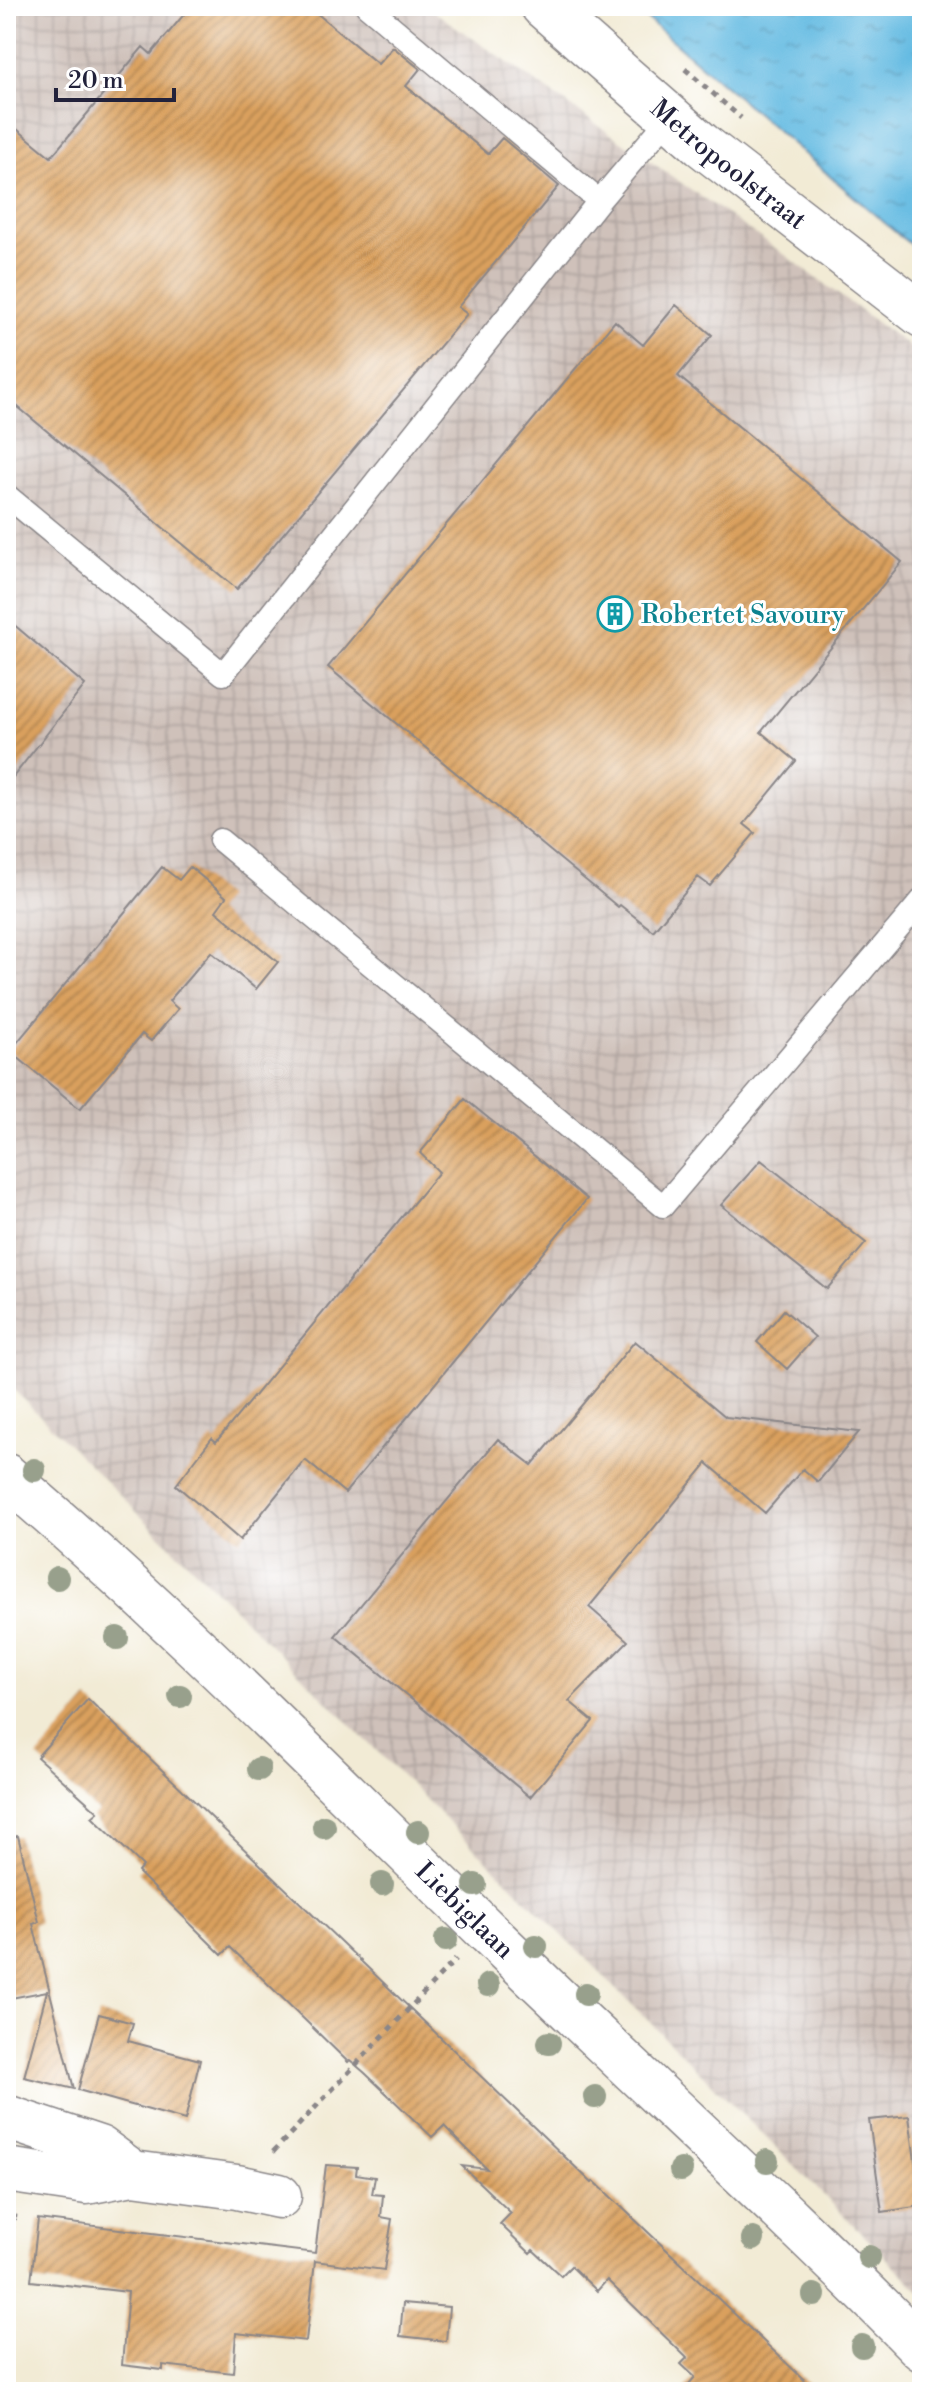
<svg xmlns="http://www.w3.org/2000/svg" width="928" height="2398" viewBox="0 0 928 2398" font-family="'Libre Bodoni',serif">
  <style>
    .industrial { fill: url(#industrial-grid) }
    .water { fill: url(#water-ripples); stroke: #446e8e; stroke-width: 2 }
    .building { fill: url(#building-hatch) }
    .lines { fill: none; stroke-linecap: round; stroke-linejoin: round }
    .service-casing { stroke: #8a8688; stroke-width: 25 }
    .minor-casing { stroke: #8a8688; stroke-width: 47 }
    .tertiary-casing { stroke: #8a8688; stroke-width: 47 }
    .path { stroke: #8a8688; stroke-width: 5; stroke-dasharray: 6 6; stroke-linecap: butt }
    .service { stroke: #fff; stroke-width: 22 }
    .minor { stroke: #fff; stroke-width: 44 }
    .tertiary { stroke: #fff; stroke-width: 44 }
    .tree { fill: #98a08c }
    .labels { text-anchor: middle; stroke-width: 6; stroke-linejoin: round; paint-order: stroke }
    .street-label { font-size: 26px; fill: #22223b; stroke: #fff }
    .culture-label { font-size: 26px; fill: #0d838f; stroke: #fff; text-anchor: start }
  </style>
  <defs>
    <pattern id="industrial-grid" width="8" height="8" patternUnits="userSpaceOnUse" patternTransform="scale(2)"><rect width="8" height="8" fill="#cfc1ba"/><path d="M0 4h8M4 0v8" fill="none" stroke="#b1a6a1"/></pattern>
    <pattern id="water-ripples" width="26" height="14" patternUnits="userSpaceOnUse" patternTransform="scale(2)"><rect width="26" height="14" fill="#65bbe2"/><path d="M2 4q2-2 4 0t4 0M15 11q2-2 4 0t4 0" fill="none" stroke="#57a0c3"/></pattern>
    <pattern id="building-hatch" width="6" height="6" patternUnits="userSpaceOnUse" patternTransform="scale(2)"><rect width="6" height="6" fill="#daa05d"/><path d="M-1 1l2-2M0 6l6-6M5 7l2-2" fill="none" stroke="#b0824e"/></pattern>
  </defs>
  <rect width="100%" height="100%" fill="#fff"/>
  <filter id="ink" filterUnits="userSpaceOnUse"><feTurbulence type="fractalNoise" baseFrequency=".0125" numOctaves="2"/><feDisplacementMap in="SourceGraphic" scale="16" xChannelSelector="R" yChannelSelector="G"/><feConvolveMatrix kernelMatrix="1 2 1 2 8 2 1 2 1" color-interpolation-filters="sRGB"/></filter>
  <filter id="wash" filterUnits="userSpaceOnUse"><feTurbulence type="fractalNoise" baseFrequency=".006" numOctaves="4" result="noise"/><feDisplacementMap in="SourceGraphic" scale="32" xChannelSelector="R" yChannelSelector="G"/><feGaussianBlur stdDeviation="1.8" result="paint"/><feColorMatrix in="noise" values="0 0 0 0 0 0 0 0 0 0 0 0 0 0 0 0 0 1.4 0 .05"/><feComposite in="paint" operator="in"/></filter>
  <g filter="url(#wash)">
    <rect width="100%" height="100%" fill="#f2ebd5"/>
    <path class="industrial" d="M6 6H426L785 255 922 356V2293L6 1382Z"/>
    <path class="water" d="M632 6H922V253L901 237Z"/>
    <g id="blocks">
      <path class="building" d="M191 6H308L378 64 393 47 420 69 406 86 488 154 502 138 559 186 458 307 467 314 237 589 6 397V120L51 157 143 47 151 54Z
        M676 305 712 335 678 376 902 562 761 732 796 761 744 824 755 833 710 886 698 877 653 931 620 905 618 907 328 667 615 321 643 345Z
        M6 618 85 685 6 786Z
        M162 867 179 880 190 867 226 897 216 911 278 962 256 989 211 952 169 1001 178 1009 151 1041 142 1034 80 1109 10 1051Z
        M465 1099 587 1199 345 1493 305 1460 240 1540 176 1485 212 1438 216 1442 439 1172 420 1153Z
        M761 1160 866 1243 827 1289 721 1205Z
        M784 1310 815 1337 787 1369 757 1342Z
        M635 1341 726 1417 859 1432 818 1482 803 1469 765 1513 707 1463 589 1607 628 1641 569 1701 593 1721 530 1797 335 1636 498 1439 532 1465Z
        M88 1699 592 2183 594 2181 817 2392H682L695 2377 681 2364 687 2358 607 2280 597 2291 571 2266 561 2276 533 2250 530 2253 500 2224 511 2213 462 2166 487 2169 444 2126 432 2137 365 2073 350 2060 348 2062 230 1947 222 1955 138 1872 143 1866 92 1817 98 1812 37 1757Z
        M18 1836 39 1922 33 1924 74 2089 24 2077 47 1991 6 1999V1837Z
        M99 2014 133 2023 128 2041 200 2060 185 2120 78 2090Z
        M909 2116 921 2206 882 2212 869 2120Z
        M326 2165 357 2167 356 2174 375 2177 372 2194 383 2195 381 2217 392 2219 384 2270 315 2261 306 2341 236 2333 233 2373 163 2365V2370L122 2365 128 2292 31 2281 38 2219 315 2253Z
        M403 2303 449 2307 446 2341 400 2336Z"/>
    </g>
  </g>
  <g filter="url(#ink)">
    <use href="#blocks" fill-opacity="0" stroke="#8a8688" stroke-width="2"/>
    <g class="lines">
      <defs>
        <path id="service" d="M367 6 599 201 670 117
          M6 495 223 674 599 201
          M220 840 663 1206 922 900"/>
        <g id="minor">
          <path id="s1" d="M6 1476C176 1620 331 1780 491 1935 634 2074 782 2207 922 2349"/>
          <path d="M6 2117 99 2148 133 2173 237 2187 279 2196"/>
          <path d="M6 2170 87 2182 133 2173"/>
        </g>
        <g id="tertiary">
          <path id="s2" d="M543 6 702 145 922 315"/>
        </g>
      </defs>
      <use href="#service" class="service-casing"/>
      <use href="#minor" class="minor-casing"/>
      <use href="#tertiary" class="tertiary-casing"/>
      <path class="path" d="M685 69 741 118
        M273 2152 456 1959
        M6 2292 14 2214"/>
      <use href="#service" class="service"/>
      <use href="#minor" class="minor"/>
      <use href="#tertiary" class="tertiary"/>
    </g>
    <g class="tree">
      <circle cx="34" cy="1470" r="12"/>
      <circle cx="57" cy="1578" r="12"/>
      <circle cx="117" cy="1638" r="12"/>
      <circle cx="180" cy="1696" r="12"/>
      <circle cx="259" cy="1769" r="12"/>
      <circle cx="324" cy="1827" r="12"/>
      <circle cx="418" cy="1832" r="12"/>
      <circle cx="382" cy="1884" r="12"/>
      <circle cx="475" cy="1885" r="12"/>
      <circle cx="446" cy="1940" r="12"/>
      <circle cx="536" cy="1946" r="12"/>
      <circle cx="488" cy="1985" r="12"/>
      <circle cx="586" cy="1994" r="12"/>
      <circle cx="549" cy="2043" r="12"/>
      <circle cx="595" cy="2097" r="12"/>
      <circle cx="767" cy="2161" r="12"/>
      <circle cx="681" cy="2170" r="12"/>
      <circle cx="753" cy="2239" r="12"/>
      <circle cx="869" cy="2257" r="12"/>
      <circle cx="814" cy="2295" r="12"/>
      <circle cx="862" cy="2346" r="12"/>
    </g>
  </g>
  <defs>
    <symbol id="building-ring" viewBox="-11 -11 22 22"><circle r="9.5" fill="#fff" stroke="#0f9aa8" stroke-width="1.5"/><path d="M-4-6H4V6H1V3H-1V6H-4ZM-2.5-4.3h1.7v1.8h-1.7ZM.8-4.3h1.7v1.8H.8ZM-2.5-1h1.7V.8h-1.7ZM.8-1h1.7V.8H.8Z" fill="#0f9aa8"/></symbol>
  </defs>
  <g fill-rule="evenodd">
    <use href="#building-ring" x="595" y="594" width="40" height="40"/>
  </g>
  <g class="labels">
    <g class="street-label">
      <text dy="9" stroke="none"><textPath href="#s2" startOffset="244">Metropoolstraat</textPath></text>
      <text dy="9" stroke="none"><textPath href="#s1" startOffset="632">Liebiglaan</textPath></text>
    </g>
    <g class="culture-label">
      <text x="641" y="623">Robertet Savoury</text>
    </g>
  </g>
  <rect width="928" height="2398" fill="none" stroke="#fff" stroke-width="32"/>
  <path d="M56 88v12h118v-12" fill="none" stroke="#22223b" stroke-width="4"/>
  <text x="68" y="88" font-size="24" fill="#22223b" stroke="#ffffff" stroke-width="6" paint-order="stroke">20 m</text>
</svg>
